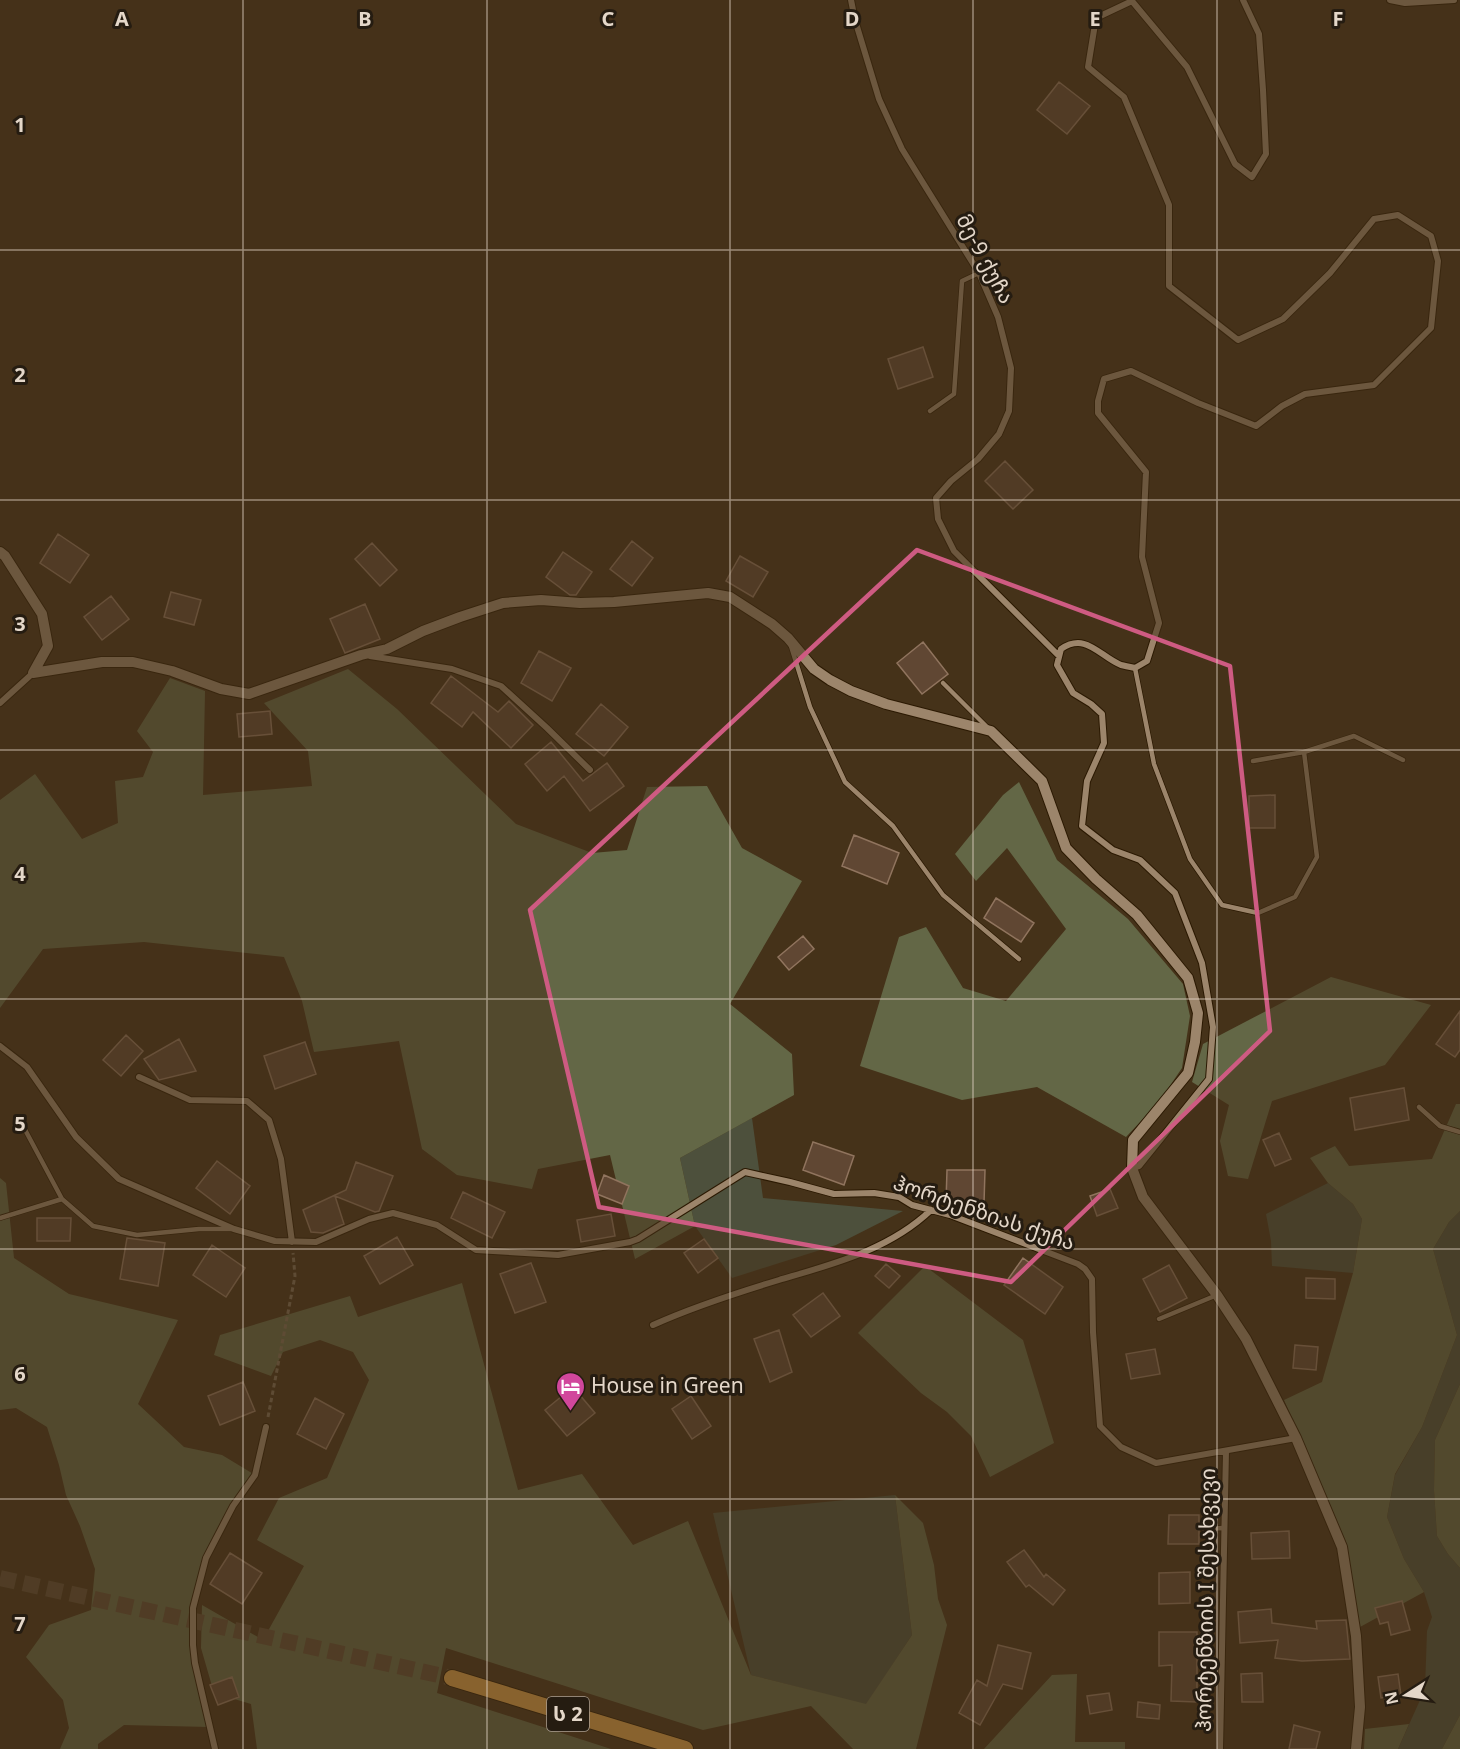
<svg xmlns="http://www.w3.org/2000/svg" width="1460" height="1749" viewBox="0 0 1460 1749" font-family="'Noto Sans','Noto Sans Georgian',sans-serif">
  <style>
    .green { fill: #4d503c }
    .forest { fill: #636746 }
    .building { fill: #604733; stroke: #90745e; stroke-width: 1.5 }
    .lines { fill: none; stroke-linecap: round; stroke-linejoin: round }
    .trunk-tunnel { stroke: #5d4b33; stroke-width: 16; stroke-dasharray: 16 8; stroke-linecap: butt }
    .service-casing { stroke: #2b1902; stroke-width: 6 }
    .minor-casing { stroke: #2b1902; stroke-width: 8 }
    .tertiary-casing { stroke: #2b1902; stroke-width: 12 }
    .trunk-casing { stroke: #2b1902; stroke-width: 18 }
    .path { stroke: #7c6b55; stroke-width: 3; stroke-dasharray: 4.5 3; stroke-linecap: butt }
    .service { stroke: #9c856b; stroke-width: 4.5 }
    .minor { stroke: #9c856b; stroke-width: 6 }
    .tertiary { stroke: #9c856b; stroke-width: 10 }
    .trunk { stroke: #d99e48; stroke-width: 16 }
    .marked { fill: none; stroke: #ce5b82; stroke-width: 4.5; stroke-linejoin: round }
    .grid { fill: none; stroke: #e4d7c9; stroke-width: 1.5; stroke-opacity: 0.55 }
    .labels { text-anchor: middle; stroke-width: 6; stroke-linejoin: round; paint-order: stroke }
    .shield { fill: #251c11; stroke: #ab9f92; stroke-width: 1.5 }
    .shield-label { font-size: 20px; font-weight: bold; fill: #e4d7c9 }
    .street-label { font-size: 21px; fill: #e4d7c9; stroke: #251c11 }
    .poi-label { font-size: 21px; fill: #e4d7c9; stroke: #251c11; text-anchor: start }
    .grid-label { font-size: 20px; text-anchor: middle; font-weight: bold; fill: #e4d7c9; stroke: #251c11; stroke-width: 6; stroke-linejoin: round; paint-order: stroke }
  </style>
  <rect width="100%" height="100%" fill="#453219"/>
  <path class="green" d="M752 1118 763 1198 903 1211 836 1245 732 1278 695 1226 680 1158Z
    M1328 1183 1353 1204 1362 1219 1353 1273 1272 1266 1271 1241 1266 1214Z
    M1460 1211V1384L1435 1440 1434 1490 1437 1536 1448 1554 1460 1568V1715L1442 1749H1398L1425 1689 1427 1631 1432 1617 1424 1592 1404 1559 1387 1517 1395 1475 1422 1427 1457 1335 1433 1249 1449 1222Z
    M895 1495 912 1635 866 1705 751 1675 713 1513Z"/>
  <path class="forest" d="M348 669 397 709 516 824 592 853 627 850 647 787 707 786 742 848 802 881 730 1004 792 1054 794 1095 680 1158 695 1226 635 1259 610 1155 538 1169 532 1189 457 1175 422 1149 399 1041 314 1052 302 1001 284 957 144 942 43 949 0 1008V800L35 774 82 839 118 823 115 781 143 777 153 752 137 731 170 678 205 691 203 795 312 786 308 751 264 703Z
    M1019 782 1057 860 1128 919 1183 984 1190 1016 1182 1068 1159 1102 1126 1137 1037 1087 962 1100 860 1066 899 937 926 927 963 988 1006 1001 1066 929 1007 848 976 881 955 854 1003 795Z
    M1331 977 1431 1005 1385 1065 1272 1101 1248 1179 1228 1176 1220 1141 1229 1105 1192 1082 1203 1044Z
    M1456 1104H1460V1211L1449 1222 1433 1249 1457 1335 1422 1427 1395 1474 1387 1517 1404 1559 1424 1592 1360 1627 1346 1542 1284 1400 1322 1382 1353 1273 1362 1219 1353 1204 1328 1183 1310 1158 1335 1146 1349 1166 1432 1159Z
    M0 1178 6 1183 14 1258 69 1294 178 1320 138 1404 184 1447 222 1455 255 1475C220 1524 186 1582 193 1645 196 1673 204 1700 210 1727L124 1725 98 1744V1749H60L69 1728 63 1700 26 1657 49 1625 91 1610 95 1569 80 1526 66 1495 59 1465 47 1427 16 1408 0 1410Z
    M925 1266 1023 1340 1054 1443 990 1477 971 1436 947 1412 921 1393 858 1333Z
    M462 1283 518 1490 582 1474 633 1545 688 1521 751 1675 866 1704 912 1635 895 1495 923 1523 934 1565 938 1599 947 1625 916 1749H853L811 1706 703 1730 446 1648 437 1693 611 1749H257L251 1704 214 1693 201 1648 202 1605 263 1640 304 1566 257 1540 279 1498 327 1478 369 1380 353 1352 320 1340 283 1352 271 1376 214 1355 220 1335 350 1296 358 1317Z
    M1460 1384V1568L1448 1554 1437 1536 1434 1490 1435 1440Z
    M1077 1674 1075 1742H1125V1749H984L1052 1675Z
    M1460 1715V1749H1442Z
    M1409 1724 1398 1749H1364L1365 1729Z"/>
  <path class="building" d="M1059 82 1090 106 1067 134 1037 110Z
    M923 347 933 377 898 389 888 359Z
    M1005 461 1033 490 1013 509 985 481Z
    M58 534 89 555 70 583 40 563Z
    M632 541 653 558 632 586 610 569Z
    M372 543 397 570 380 586 355 559Z
    M563 552 592 572 576 595H570L546 577Z
    M740 556 768 572 753 597 726 581Z
    M171 592 201 600 194 625 164 617Z
    M111 596 129 619 102 640 84 617Z
    M365 604 380 639 345 653 330 619Z
    M923 642 948 674 922 694 897 663Z
    M539 651 571 668 552 701 521 683Z
    M451 676 498 712 509 701 533 725 511 748 473 712 462 727 431 703Z
    M601 704 628 727 604 756 576 734Z
    M270 711 272 734 239 737 237 714Z
    M551 742 583 781 607 763 624 786 590 811 564 776 547 791 525 764Z
    M1275 795V828H1249V796Z
    M854 835 899 853 887 884 842 866Z
    M996 898 1034 923 1021 942 984 918Z
    M803 936 814 949 789 970 778 957Z
    M1460 1011V1050L1455 1057 1436 1044Z
    M126 1035 143 1051 121 1076 103 1060Z
    M179 1039 196 1071 159 1080 144 1059Z
    M305 1042 316 1074 275 1089 264 1056Z
    M1404 1088 1409 1120 1355 1130 1350 1098Z
    M1279 1133 1291 1159 1275 1166 1263 1140Z
    M813 1142 854 1156 844 1185 803 1170Z
    M217 1161 250 1186 230 1214 196 1188Z
    M356 1162 393 1176 379 1211 375 1212 335 1196 344 1224 323 1233 311 1232 303 1210 346 1190Z
    M947 1170H985L984 1203 946 1202Z
    M604 1175 629 1186 622 1204 597 1194Z
    M1110 1189 1118 1208 1097 1216 1090 1196Z
    M463 1192 505 1212 492 1238 451 1218Z
    M611 1214 615 1236 581 1242 577 1220Z
    M37 1218H71L70 1241H37Z
    M397 1237 413 1265 380 1284 364 1256Z
    M127 1238 165 1243 158 1286 120 1279Z
    M704 1239 718 1258 698 1273 684 1253Z
    M212 1245 245 1268 226 1297 193 1275Z
    M1023 1258 1063 1287 1045 1314 1004 1285Z
    M531 1263 546 1302 515 1313 500 1274Z
    M886 1264 900 1276 889 1288 875 1276Z
    M1169 1265 1187 1298 1160 1312 1143 1279Z
    M1306 1278 1335 1279V1299L1306 1298Z
    M823 1293 840 1316 811 1337 793 1315Z
    M779 1330 792 1372 770 1382 754 1339Z
    M1295 1345 1318 1347 1316 1370 1293 1368Z
    M1155 1349 1160 1374 1131 1379 1126 1354Z
    M243 1382 255 1411 220 1425 208 1396Z
    M573 1387 595 1413 567 1436 545 1410Z
    M691 1396 711 1426 692 1439 672 1409Z
    M315 1398 344 1414 326 1449 297 1434Z
    M1169 1515H1199V1544H1168Z
    M1289 1531 1290 1558 1252 1559 1251 1533Z
    M1024 1550 1044 1577 1046 1574 1065 1590 1053 1605 1029 1585 1026 1587 1007 1562Z
    M230 1553 262 1573 242 1604 210 1584Z
    M1190 1572V1603L1159 1604V1573Z
    M1402 1601 1410 1630 1391 1635 1388 1622 1380 1624 1375 1608Z
    M1271 1609 1272 1623 1317 1629 1316 1621 1346 1620 1350 1659 1302 1661 1275 1658 1278 1640 1240 1643 1238 1612Z
    M1159 1632H1197V1702L1171 1701 1172 1665 1159 1666Z
    M998 1645 1031 1653 1022 1689 1003 1684 980 1725 959 1713 977 1680 987 1686Z
    M1262 1673 1263 1702H1242L1241 1674Z
    M1398 1674 1401 1695 1381 1698 1378 1677Z
    M232 1677 239 1697 218 1705 210 1685Z
    M1109 1693 1112 1710 1090 1714 1087 1696Z
    M1138 1702 1160 1705 1159 1719 1137 1717Z
    M1294 1725 1320 1732 1316 1749H1289Z"/>
  <g class="lines">
    <path class="trunk-tunnel" d="M0 1578 452 1678"/>
    <defs>
      <path id="service" d="M930 411 954 394 962 281 979 273
        M791 646 810 707 845 782 893 826 943 895 1019 959
        M1135 668 1154 764 1190 859 1222 905 1258 913 1295 897 1317 857 1304 752 1253 761
        M943 683 987 727
        M1304 752 1354 736 1403 760
        M1419 1107 1440 1126 1460 1132
        M22 1124 62 1199 93 1226 137 1235 199 1229H233
        M0 1218 62 1199
        M1159 1319 1217 1295
        M1204 1529 1224 1528"/>
      <path id="minor" d="M851 0 855 20 879 99 902 149 979 273 998 317 1011 368 1009 411 999 434 978 459 951 481 936 498 938 519 954 551 1059 656
        M1390 0 1405 3 1454 0
        M370 656 452 669 501 686 547 728 590 770
        M0 703 33 673
        M0 1046 27 1067 76 1137 119 1179 234 1229 275 1241 316 1242 369 1219 393 1213 437 1225 476 1250 558 1255 630 1242 638 1239 745 1172 790 1182 834 1194 874 1193 899 1197 912 1205 950 1215 1078 1264 1085 1269 1092 1279 1093 1332 1100 1426 1121 1447 1156 1463 1296 1438
        M139 1077 190 1100 247 1101 269 1120 281 1159 292 1242
        M1132 1168 1139 1166 1209 1079 1213 1027 1202 963 1175 893 1140 860 1113 850 1082 826 1087 781 1104 743 1102 714 1091 704 1073 693 1057 665 1061 649C1086 632 1099 656 1121 665 1125 666 1130 667 1135 668L1147 661 1159 623 1142 557 1146 472 1098 413V401L1104 379 1131 371 1198 403 1256 426 1282 406 1305 394 1374 385 1431 328 1438 261 1431 236 1398 215 1374 219 1330 273 1283 319 1238 340 1169 286V205L1124 97 1088 67 1096 18 1132 1 1187 67 1235 164 1252 177 1266 154 1263 90 1259 34 1243 0
        M653 1325C693 1307 736 1293 779 1280 833 1264 889 1250 931 1210
        M215 1749 195 1663 193 1645V1608L206 1558 233 1506 255 1475 266 1427
        M1220 1749 1226 1451"/>
      <path id="tertiary" d="M0 552 5 556 42 614 48 646 33 673
        M33 673 102 662H133L172 671 221 689 249 694 361 655 387 649 423 631 460 617 503 603 541 600 580 603 614 602 708 593 730 597 772 624 788 638 814 669 830 680 851 691 886 704 991 731 1042 781 1066 848 1096 879 1137 915 1188 978 1198 1013 1195 1042 1188 1073 1133 1140 1132 1168 1143 1197 1217 1295 1246 1339 1296 1438 1342 1547 1356 1636 1360 1707 1356 1749"/>
      <path id="trunk" d="M452 1678 685 1749"/>
    </defs>
    <use href="#service" class="service-casing"/>
    <use href="#minor" class="minor-casing"/>
    <use href="#tertiary" class="tertiary-casing"/>
    <use href="#trunk" class="trunk-casing"/>
    <path class="path" d="M268 1417 295 1276 293 1253"/>
    <use href="#service" class="service"/>
    <use href="#minor" class="minor"/>
    <use href="#tertiary" class="tertiary"/>
    <use href="#trunk" class="trunk"/>
  </g>
  <path d="M0 0H1460V1749H0ZM917 550 1230 666 1270 1031 1011 1282 599 1207 530 910Z" fill="#453219" fill-opacity=".55" fill-rule="evenodd"/>
  <path class="marked" d="M917 550 1230 666 1270 1031 1011 1282 599 1207 530 910Z"/>
  <path class="grid" d="M243 0V1749M487 0V1749M730 0V1749M973 0V1749M1217 0V1749M0 250H1460M0 500H1460M0 750H1460M0 999H1460M0 1249H1460M0 1499H1460"/>
  <defs>
    <symbol id="hotel-pin" viewBox="-11 -11 22 30"><path d="M0 17L-7.5 6A9.5 9.5 0 1 1 7.5 6Z" fill="#d1479c" stroke="#251c11"/><path d="M-6-4.5h1.5V1H6V5H4.5V3h-9V5H-6ZM-4 0a1.8 1.8 0 1 1 3.6 0ZM.5 0V-2.5h3Q6-2.5 6 0Z" fill="#fff"/></symbol>
  </defs>
  <g fill-rule="evenodd">
    <use href="#hotel-pin" x="554" y="1370" width="33" height="45"/>
  </g>
  <g class="labels">
    <rect class="shield" x="547" y="1697" width="42" height="34" rx="4.5"/>
    <g class="shield-label">
      <text x="568" y="1721">ს 2</text>
    </g>
    <g class="street-label">
      <text transform="translate(985 259) rotate(62)" y="7">მე-9 ქუჩა</text>
      <text transform="translate(984 1213) rotate(19)" y="7">ჰორტენზიას ქუჩა</text>
      <text transform="translate(1206 1600) rotate(-89)" y="7">ჰორტენზიის I შესახვევი</text>
    </g>
    <g class="poi-label">
      <text x="591" y="1393">House in Green</text>
    </g>
  </g>
  <g class="grid-label">
    <text x="122" y="26">A</text>
    <text x="365" y="26">B</text>
    <text x="608" y="26">C</text>
    <text x="852" y="26">D</text>
    <text x="1095" y="26">E</text>
    <text x="1338" y="26">F</text>
    <text x="20" y="132">1</text>
    <text x="20" y="382">2</text>
    <text x="20" y="631">3</text>
    <text x="20" y="881">4</text>
    <text x="20" y="1131">5</text>
    <text x="20" y="1381">6</text>
    <text x="20" y="1631">7</text>
  </g>
  <g transform="translate(1406 1695) rotate(258)" stroke="#251c11" stroke-width="4.5" paint-order="stroke">
  <path d="M0-4.5L10 22L0 15L-10 22Z" fill="#e4d7c9"/>
  <text y="-9" font-size="16" font-weight="bold" text-anchor="middle" fill="#e4d7c9">N</text>
  </g>
</svg>
